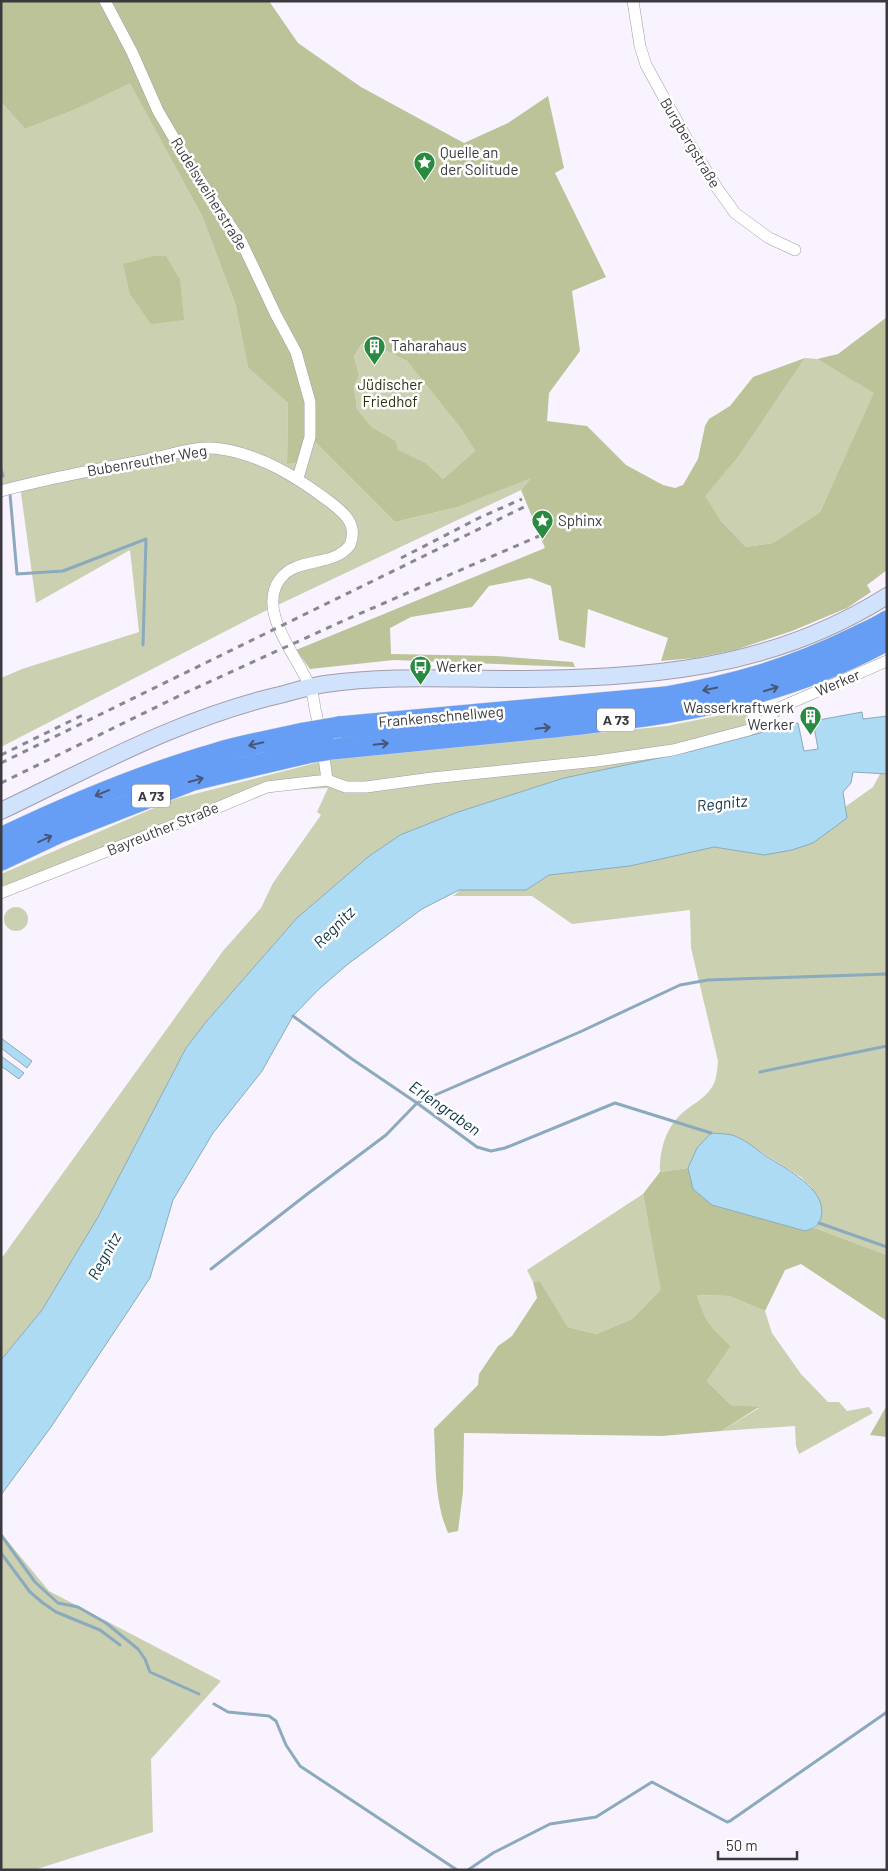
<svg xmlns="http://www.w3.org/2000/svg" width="888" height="1871" viewBox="0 0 888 1871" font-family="Barlow,sans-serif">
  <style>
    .green { fill: #cbd0b1 }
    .forest { fill: #bcc398; fill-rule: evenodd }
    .water { fill: #addbf3; stroke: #8baabd }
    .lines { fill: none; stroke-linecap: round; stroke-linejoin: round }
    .stream { stroke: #8baabd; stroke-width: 3 }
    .minor-casing { stroke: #a29ca9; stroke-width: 12 }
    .secondary-casing { stroke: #a29ca9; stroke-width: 18 }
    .motorway-casing { stroke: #d4d3d5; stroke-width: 22 }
    .minor { stroke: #fff; stroke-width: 11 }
    .secondary { stroke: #d1e2fc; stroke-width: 16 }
    .motorway { stroke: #669ef5; stroke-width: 21 }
    .rail { stroke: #8b878f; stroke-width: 3; stroke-dasharray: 6 6; stroke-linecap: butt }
    .motorway-bridge-casing { stroke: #d4d3d5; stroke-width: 22; stroke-linecap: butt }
    .motorway-bridge { stroke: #669ef5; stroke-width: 21 }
    .oneway { stroke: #485775 }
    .labels { text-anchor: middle; stroke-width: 5; stroke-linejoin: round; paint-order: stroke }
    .shield { fill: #fff; stroke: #767478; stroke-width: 1 }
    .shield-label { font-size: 14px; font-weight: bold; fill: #3b393e }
    .street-label { font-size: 15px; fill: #3b393e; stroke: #fff }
    .poi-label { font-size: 15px; fill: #3b393e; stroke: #fff; text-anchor: start }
    .park-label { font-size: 15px; fill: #2b2f0c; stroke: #fff }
    .water-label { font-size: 16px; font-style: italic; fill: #083142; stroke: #fff }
  </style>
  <rect width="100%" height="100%" fill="#f8f3fe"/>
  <path class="green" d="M130 82 202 216 235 303 248 366 288 403 287 464 298 463 315 442 395 522 458 507 532 477 521 490 263 612 1 747V678L22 669 139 632 130 550 36 603 20 486 1 484V102L25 129 74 110Z
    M366 341 407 361 462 430 475 451 443 479 426 463 397 450 396 441 372 427 357 409 354 387 359 375 354 356 361 345Z
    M805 358 817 359 875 393 820 512 773 543 746 547 721 521 704 496 739 456Z
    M746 710 754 734 692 751 564 778 458 812 400 835 368 857 297 918 206 1022 186 1048 98 1217 42 1310 1 1360V1259L223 951 261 908 273 883 321 815 317 812 328 788 267 791 1 897V874L175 799 327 760 667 726Z
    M880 774H887V1255L815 1228 819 1223 812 1188 801 1177 736 1136 697 1148 688 1168 660 1172C659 1152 665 1130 680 1115 689 1106 705 1099 712 1087 717 1080 717 1069 718 1061L691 948 690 910 572 924 532 896H453L460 890H526L549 875 630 866 714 847 764 855 847 818 845 807 873 787Z
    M4 919a12 12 0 1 1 24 0a12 12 0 1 1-24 0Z
    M643 1194 662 1290 632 1319 596 1334 568 1327 540 1281 533 1282 527 1270Z
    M697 1295 729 1296 765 1311 772 1333 801 1374 828 1402H839L847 1411 869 1407 873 1413 799 1454 796 1446 795 1426 721 1431 759 1408 731 1405 707 1381 731 1346C710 1326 706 1323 697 1295Z
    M1 1533 49 1591 221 1681 151 1759 153 1832 34 1870H1Z"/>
  <path class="forest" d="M1 1H269L298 43 361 87 464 143 508 123 548 96 564 168 555 173 606 277 572 291 580 351 549 393 547 421 587 426 626 465 663 485 675 488 683 485 698 459 705 426 709 419 730 406 753 377 805 358 739 456 705 496 721 521 746 547 773 543 820 512 874 393 817 359 838 354 887 317V570L867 585 871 592 847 608 792 631 735 650 695 658 661 661 668 638 588 609 585 648 559 640 551 586 530 578 489 586 472 607 411 617 390 628 391 654 496 656 573 662 575 667 394 660 310 669 296 650 545 548 521 490 531 478 458 507 395 522 315 442 298 463 287 464 288 403 248 367 235 303 202 216 130 83 74 110 25 129 1 102ZM366 341 407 361 462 430 475 451 443 479 426 463 398 450 396 441 372 427 357 409 354 387 359 375 354 356 361 345Z
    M154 256H166L180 280 184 320 151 324 130 294 123 264Z
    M688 1168 693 1189 712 1205 805 1231 815 1228 887 1255V1321L801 1264 785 1270 765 1311 729 1296 697 1295C706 1323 710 1326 731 1346L707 1381 731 1405 759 1407 721 1431 662 1436 464 1433 463 1492 458 1531 448 1533C434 1500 436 1464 434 1429L478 1385 479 1374 498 1346 512 1336 537 1298 533 1282 540 1281 568 1327 596 1334 632 1319 661 1290 643 1194 660 1172Z
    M887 1405V1437L870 1435Z"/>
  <path class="water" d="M862 712 863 719 887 716V774L853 772 851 783 843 792 847 818 813 843 792 850 764 855 714 847 630 866 549 875 526 890H459L422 909 348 964 318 990 293 1016 262 1071 213 1133 173 1200 150 1278 51 1427 1 1495V1360L42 1310 98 1217 186 1048 206 1022 297 918 368 857 400 835 458 812 564 778 692 751 798 723 804 751 818 749 813 721Z
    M1 1038 32 1061 27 1068 1 1048Z
    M1 1056 24 1073 19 1079 1 1066Z
    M711 1133C719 1134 730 1133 737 1137 747 1141 757 1150 766 1156 784 1168 829 1189 821 1218 818 1227 814 1228 805 1231L712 1205 693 1189 688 1168 697 1148Z"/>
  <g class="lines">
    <path class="stream" d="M1 469 3 476
      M10 494 17 574 63 571 146 539 143 645
      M293 1016 352 1059 417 1103 477 1147 491 1151 505 1148 615 1103 711 1133
      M760 1072 887 1046
      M819 1223 887 1247
      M211 1269 306 1195 386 1135 417 1103 582 1031 680 985 708 980 887 974
      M1 1535 35 1582 58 1603 78 1607 106 1623 138 1649 145 1659 150 1672 199 1694
      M1 1553 30 1592 43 1603 56 1612 100 1630 120 1645
      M214 1704 228 1712 269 1716 276 1721 286 1745 300 1766 457 1870
      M468 1870 493 1853 550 1824 596 1817 652 1782 727 1822 730 1821 887 1712"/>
    <defs>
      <path id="minor" d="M105 1 132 52 158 111 191 167 242 243 276 315 296 352 310 402V437L298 478
        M633 1 640 46 646 65 689 143 717 188 735 213 769 238 795 250
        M1 491C49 478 98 469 146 460 170 455 197 445 221 449 261 455 295 476 326 499 342 511 359 523 350 545 333 568 297 556 280 579 256 612 298 656 310 687 313 693 314 702 315 709 321 732 324 757 327 780
        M1 893 214 809 267 787 327 780 346 787H366L432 778 597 761 673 750 749 730 759 726 779 708 887 661"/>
      <path id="secondary" d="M1 811C95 766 182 717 284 694 298 690 311 686 325 684 387 675 449 679 511 679 647 678 768 671 887 596"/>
      <path id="motorway" d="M339 727 666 697C734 685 790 669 852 639 864 633 876 628 887 621
        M332 749C397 742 461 736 525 730 655 717 770 704 887 640
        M1 838C70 805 141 775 214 754 243 745 274 740 304 733
        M1 860 58 833 193 780 307 753"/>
    </defs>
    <use href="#minor" class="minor-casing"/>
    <use href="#secondary" class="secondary-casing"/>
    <use href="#motorway" class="motorway-casing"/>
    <use href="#minor" class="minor"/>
    <use href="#secondary" class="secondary"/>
    <use href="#motorway" class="motorway"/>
    <path class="rail" d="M401 558 481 517 522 499
      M1 755 87 713
      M1 763 526 506
      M1 783 187 692 345 620 539 536"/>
    <defs>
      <path id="motorway-bridge" d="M304 733 339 727
        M307 753 332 749"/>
    </defs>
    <use href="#motorway-bridge" class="motorway-bridge-casing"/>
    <use href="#motorway-bridge" class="motorway-bridge"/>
  </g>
  <defs><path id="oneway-shaft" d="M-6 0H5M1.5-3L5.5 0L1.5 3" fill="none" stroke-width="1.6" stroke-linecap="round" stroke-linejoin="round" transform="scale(1.25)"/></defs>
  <g class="oneway">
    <use href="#oneway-shaft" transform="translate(710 689) rotate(169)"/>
    <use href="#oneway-shaft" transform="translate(771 689) rotate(-17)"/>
    <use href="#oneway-shaft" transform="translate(543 728) rotate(-6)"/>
    <use href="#oneway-shaft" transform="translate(256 744) rotate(167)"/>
    <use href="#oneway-shaft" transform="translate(381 744) rotate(-6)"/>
    <use href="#oneway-shaft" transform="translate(196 780) rotate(-15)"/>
    <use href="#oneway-shaft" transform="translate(102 793) rotate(157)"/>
    <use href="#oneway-shaft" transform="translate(45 839) rotate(-25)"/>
  </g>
  <defs>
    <symbol id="sight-pin" viewBox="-11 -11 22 30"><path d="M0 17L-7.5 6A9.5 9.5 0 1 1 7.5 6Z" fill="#288b3f" stroke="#fff"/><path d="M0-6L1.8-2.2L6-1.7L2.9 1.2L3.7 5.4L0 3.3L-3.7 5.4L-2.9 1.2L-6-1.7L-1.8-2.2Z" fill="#fff"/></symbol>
    <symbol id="building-pin" viewBox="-11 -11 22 30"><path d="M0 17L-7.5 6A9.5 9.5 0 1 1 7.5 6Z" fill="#288b3f" stroke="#fff"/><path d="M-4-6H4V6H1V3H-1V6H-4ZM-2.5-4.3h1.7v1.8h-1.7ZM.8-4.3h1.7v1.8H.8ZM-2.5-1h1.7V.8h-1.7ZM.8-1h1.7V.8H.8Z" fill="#fff"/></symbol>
    <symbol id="bus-pin" viewBox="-11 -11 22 30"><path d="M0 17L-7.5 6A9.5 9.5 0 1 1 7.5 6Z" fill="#288b3f" stroke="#fff"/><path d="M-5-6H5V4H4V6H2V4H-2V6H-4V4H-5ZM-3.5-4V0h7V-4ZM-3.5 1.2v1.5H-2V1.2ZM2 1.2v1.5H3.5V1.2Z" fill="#fff"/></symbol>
  </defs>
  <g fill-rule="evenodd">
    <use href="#sight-pin" x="412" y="150" width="25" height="34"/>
    <use href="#building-pin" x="362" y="334" width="25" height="34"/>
    <use href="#sight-pin" x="530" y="508" width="25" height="34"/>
    <use href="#bus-pin" x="408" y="654" width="25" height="34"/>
    <use href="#building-pin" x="798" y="704" width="25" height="34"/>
  </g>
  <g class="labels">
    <g class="shield">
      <rect x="597" y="708.5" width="38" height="23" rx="4"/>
      <rect x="132" y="784.5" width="38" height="23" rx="4"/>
    </g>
    <g class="shield-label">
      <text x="616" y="725">A 73</text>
      <text x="151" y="801">A 73</text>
    </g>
    <g class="street-label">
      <text transform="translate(690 143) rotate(59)" y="5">Burgbergstraße</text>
      <text transform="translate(209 194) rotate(58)" y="5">Rudelsweiherstraße</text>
      <text transform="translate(147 461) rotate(-10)" y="5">Bubenreuther Weg</text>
      <text transform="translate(838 683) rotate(-23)" y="5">Werker</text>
      <text transform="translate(441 717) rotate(-5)" y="5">Frankenschnellweg</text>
      <text transform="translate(163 829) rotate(-22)" y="5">Bayreuther Straße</text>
    </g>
    <g class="poi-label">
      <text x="440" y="158">Quelle an<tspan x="440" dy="17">der Solitude</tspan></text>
      <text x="391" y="351">Taharahaus</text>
      <text x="558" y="526">Sphinx</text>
      <text x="436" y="672">Werker</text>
      <text x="794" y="713" text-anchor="end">Wasserkraftwerk<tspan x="794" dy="17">Werker</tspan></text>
    </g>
    <g class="park-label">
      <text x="390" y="390">Jüdischer<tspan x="390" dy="17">Friedhof</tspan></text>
    </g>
    <g class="water-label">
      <text transform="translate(722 803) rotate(-6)" y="6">Regnitz</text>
      <text transform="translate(334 927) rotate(-45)" y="6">Regnitz</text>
      <text transform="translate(445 1108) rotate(35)" y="6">Erlengraben</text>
      <text transform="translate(104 1256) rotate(-61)" y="6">Regnitz</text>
    </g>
  </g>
  <rect width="888" height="1871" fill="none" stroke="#3b393e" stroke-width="5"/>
  <path d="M718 1851v8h79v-8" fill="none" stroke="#3b393e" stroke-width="2.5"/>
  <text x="726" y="1851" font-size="15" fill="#3b393e" stroke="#ffffff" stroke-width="4" paint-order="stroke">50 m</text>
</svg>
